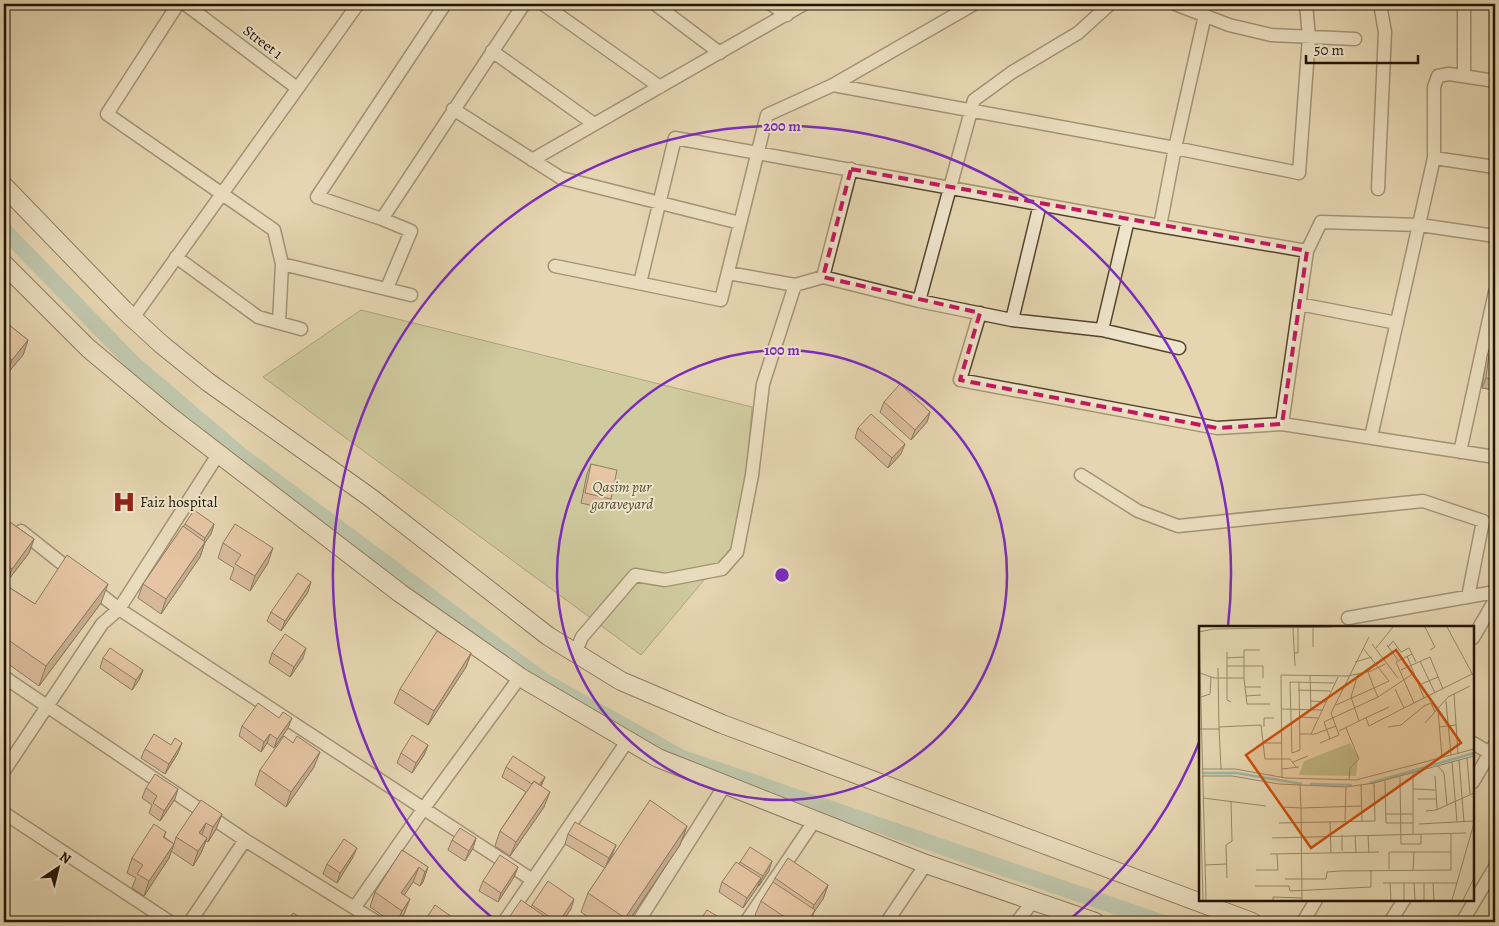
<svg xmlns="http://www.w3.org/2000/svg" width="1499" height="926" viewBox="0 0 1499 926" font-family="Alegreya,serif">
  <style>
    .green { fill: #b7bd8a; stroke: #6c6846 }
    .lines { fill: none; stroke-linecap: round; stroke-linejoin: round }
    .canal { stroke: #96b9aa; stroke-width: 16 }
    .street-casing { stroke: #53442d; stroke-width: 15 }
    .secondary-casing { stroke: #221301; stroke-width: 20 }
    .street { stroke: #eee4cc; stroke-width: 12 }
    .secondary { stroke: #eee4cc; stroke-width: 18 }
    .wall { fill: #c5987e; stroke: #221301 }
    .shaded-wall { fill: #a07c67; stroke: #221301 }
    .building { fill: #e5b193; stroke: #221301 }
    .marked { fill: none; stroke: #c2185b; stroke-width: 4; stroke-dasharray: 10 6; stroke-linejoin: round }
    .ring { fill: none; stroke: #7b2cbf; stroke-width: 2.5 }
    .labels { text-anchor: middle; stroke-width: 4; stroke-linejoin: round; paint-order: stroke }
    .street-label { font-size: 15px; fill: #221301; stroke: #eee4cc }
    .park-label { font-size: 15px; font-style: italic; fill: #564e31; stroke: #eee4cc }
    .poi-label { font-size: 15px; fill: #221301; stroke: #eee4cc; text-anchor: start }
    .inset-river { fill: none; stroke: #96b9aa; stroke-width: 2.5 }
    .inset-road { fill: none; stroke: #97886a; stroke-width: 1 }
    .view { fill: #ca4e0a; fill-opacity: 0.15; stroke: #ca4e0a; stroke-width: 2.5 }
    .inset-edge { fill: none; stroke: #221301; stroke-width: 2.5 }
    .centre { fill: #7b2cbf; stroke: #eee4cc; stroke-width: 2.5 }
    .ring-label { font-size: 15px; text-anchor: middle; font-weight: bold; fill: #7b2cbf; stroke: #eee4cc; stroke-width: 4; stroke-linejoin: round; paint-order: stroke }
  </style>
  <rect width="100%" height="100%" fill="#e5d6b0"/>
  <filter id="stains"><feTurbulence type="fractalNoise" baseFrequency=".004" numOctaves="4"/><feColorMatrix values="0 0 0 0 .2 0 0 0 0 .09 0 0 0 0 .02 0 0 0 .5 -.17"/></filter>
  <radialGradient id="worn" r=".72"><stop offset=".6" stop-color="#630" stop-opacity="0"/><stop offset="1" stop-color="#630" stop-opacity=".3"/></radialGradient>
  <path class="green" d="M361 310 752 407 741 536 641 655 263 377Z"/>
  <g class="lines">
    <path class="canal" d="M4 230 134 364 242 456 544 681 680 757 1161 922"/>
    <defs>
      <path id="street" d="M178 4 107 114 274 230 282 264 279 323
        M185 4 297 88
        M445 4 317 197 382 219 524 4
        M543 4 660 87
        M655 4 720 53
        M771 4 787 15
        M1110 4 1078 33 1011 73 974 100 919 301 1012 320 1102 330 1179 348
        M1175 4 1229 25 1271 35 1355 39
        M1464 4V76
        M1205 15 1175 148 1299 173 1309 37 1306 4
        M492 51 594 124
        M453 109 561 178 740 223
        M1434 158 1495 167
        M532 160 804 4
        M1378 189 1385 32 1380 4
        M382 219 411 231 387 288
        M1160 226 1307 251
        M1495 236 1420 225 1321 222 1307 251 1282 424 1495 457
        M176 257 258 317 301 329
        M282 264 411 295
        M555 266 721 300 767 115 833 85 974 4
        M728 273 795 285 823 277 919 301
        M823 277 851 169
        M640 283 675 138 1160 226 1175 148 833 85
        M1299 304 1397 323
        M980 313 960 380 1217 428 1282 424
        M133 318 358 4
        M1012 320 1040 204
        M1102 330 1128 220
        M1371 437 1434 158V87L1438 76 1449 74 1495 81
        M1460 452 1495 292
        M1081 475 1138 511 1178 526 1423 501 1483 521 1468 597
        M21 531 74 573
        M91 587 119 609 219 453
        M1348 618 1495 592
        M1473 638 1495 600
        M575 653 582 637 635 575 665 580 722 569 737 552 752 475 763 384 795 285
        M4 677 245 840 377 922
        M1473 743 1495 756
        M4 771 102 624 119 609 531 879
        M1473 782 1495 744
        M4 813 170 922
        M355 907 424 808 520 677
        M190 922 245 840
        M504 922 628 740
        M638 922 725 785
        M746 922 815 820
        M887 922 926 864
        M1017 922 1033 901
        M1303 922 1316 900
        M1390 922 1404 900
        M1462 922 1495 867"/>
      <path id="secondary" d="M4 186 124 310 161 344 208 382 371 498 548 636 621 681 722 724 1252 922
        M4 264 88 348 168 415 400 593 520 677 658 758 926 864 1095 922"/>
    </defs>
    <use href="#street" class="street-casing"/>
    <use href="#secondary" class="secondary-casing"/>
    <use href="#street" class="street"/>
    <use href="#secondary" class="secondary"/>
  </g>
  <path class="wall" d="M4 321 28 340 23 355 6 375 4 372Z
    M1490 346 1495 390 1482 388 1487 356Z
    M884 402 930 412 927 422 911 440 880 412Z
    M858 428 901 454 888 468 855 438Z
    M591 464 611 499 607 509 581 503 587 474Z
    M4 518 34 539 29 553 6 583 4 581Z
    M185 524H214L211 534 205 542 200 557 161 614 138 598 143 584 183 527Z
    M223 543 268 563 250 591 230 579 234 568 218 558Z
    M4 584 35 604 101 603 39 686 4 661Z
    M308 592 281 631 267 621 271 612Z
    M272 653 303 658 290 677 269 663Z
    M471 653 466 667 428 725 394 703 400 689Z
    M103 658 143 670 139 680 132 690 100 668Z
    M242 726 288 728 274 748 267 743 261 752 239 736Z
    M428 745 424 755 412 773 397 763 401 753Z
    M145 749 178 753 165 774 141 758Z
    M314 767 286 807 255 785 260 770Z
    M506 767 545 777 541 786 544 807 510 856 495 846 500 831 526 792 502 777Z
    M146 788 175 799 160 821 149 813 152 805 142 798Z
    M222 814 216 829 208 842 206 841 201 853 193 866 171 851 169 858 144 896 132 888 136 878 127 873 132 858 166 832 164 837 174 844 176 837Z
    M687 826 680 845 628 922H595L581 912 588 893 605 868 565 844 568 834 616 845 612 855 606 866Z
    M476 838 473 848 465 861 448 850 452 840Z
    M402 850 428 867 423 882 420 886 413 882 404 895V914L398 922H392L370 907 375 892Z
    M353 857 337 883 323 874 327 864Z
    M740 862 769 871 743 908 719 892 722 882 739 864Z
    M518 867 514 877 498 902 479 891 483 881Z
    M775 878 828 885 823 899 814 912 810 922H765L755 915 761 901 773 882Z
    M532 905 571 909 562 922H508L510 916 531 907Z"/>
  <path class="shaded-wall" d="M28 340 23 355 6 375 12 360Z
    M1486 378 1495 379V390L1482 388Z
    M930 412 927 422 911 440 915 430Z
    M905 444 901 454 888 468 892 458Z
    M214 524 211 534 201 548 205 538Z
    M34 539 29 553 6 583 12 569Z
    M205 542 200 557 161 614 166 599Z
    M273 548 268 563 250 591 255 576Z
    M311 582 308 592 281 631 285 621Z
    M108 584 101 603 39 686 46 666Z
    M306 648 303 658 290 677 294 667Z
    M471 653 466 667 428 725 434 711Z
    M143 670 139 680 132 690 136 680Z
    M292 718 288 728 274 748 277 739Z
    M270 734 267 743 261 752 264 742Z
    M182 743 178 753 165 774 169 764Z
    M428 745 424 755 412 773 416 763Z
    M320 752 314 767 286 807 291 792Z
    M545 777 541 786 538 788Z
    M178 789 175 799 160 821 164 811Z
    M550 792 544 807 510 856 516 842Z
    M222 814 216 829 208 842 213 827Z
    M206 823 201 837 199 833Z
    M687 826 680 845 628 922H623L625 918Z
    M207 838 201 853 193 866 198 851Z
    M476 838 473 848 465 861 469 851Z
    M174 844 169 858 144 896 149 881Z
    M616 845 612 855 605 868 609 858Z
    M357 848 353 857 337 883 340 873Z
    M772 861 769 871 759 886 763 876Z
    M419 867 413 882 396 908 401 893Z
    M428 867 423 882 420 886 425 872Z
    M518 867 514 877 498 902 501 893Z
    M761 878 757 888 743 908 747 898Z
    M828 885 823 899 814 912 810 922H807L809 918 814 905Z
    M410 899 404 914 398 922H397L402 911Z
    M574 899 571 909 562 922H559Z"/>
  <path class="building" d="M4 321 28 340 12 360 4 352Z
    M1490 346 1495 347V379L1486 378Z
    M900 384 930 412 915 430 884 402Z
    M871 414 905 444 892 458 858 428Z
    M591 464 617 470 611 499 585 493Z
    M194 510 214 524 205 538 185 524Z
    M4 518 34 539 12 569 4 563Z
    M235 524 273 548 255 576 235 564 241 555 223 543Z
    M183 526 205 542 166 599 143 584Z
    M67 555 108 584 46 666 4 637V584L35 604Z
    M298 573 311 582 285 621 271 612Z
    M437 631 471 653 434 711 400 689Z
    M285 634 306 648 294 667 272 653Z
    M110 648 143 670 136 680 103 658Z
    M258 703 279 718 283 712 292 718 277 739 270 734 264 742 242 726Z
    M154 734 171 745 175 738 182 743 169 764 145 749Z
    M412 735 428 745 416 763 401 753Z
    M284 736 293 743 297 736 320 752 291 792 260 770Z
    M513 756 545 777 539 785 534 781 532 784 506 767Z
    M155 774 178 789 164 811 153 803 157 796 146 788Z
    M534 781 550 792 516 842 500 831Z
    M201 800 222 814 213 827 206 823 199 833 207 838 198 851 176 837Z
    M650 800 687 826 625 918 588 893Z
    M575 822 616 845 609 858 568 834Z
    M154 824 166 832 163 837 174 844 149 881 137 874 143 865 132 858Z
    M460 828 476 838 469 851 452 840Z
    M344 839 357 848 340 873 327 864Z
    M750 847 772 861 763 876 740 862Z
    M402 850 428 867 425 872 419 867 401 893 410 899 402 911 375 892Z
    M500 855 518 867 501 893 483 881Z
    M788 858 828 885 814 905 775 878Z
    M736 862 761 878 747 898 722 882Z
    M548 881 574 899 559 922H557L532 905Z
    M773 882 815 910 807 922H792L761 901Z
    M521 900 553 922H519L510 916Z
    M435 905 452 917 448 922H424Z
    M707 910 727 922H699Z
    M293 913 307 922H287Z"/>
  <path d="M0 0H1499V926H0ZM851 169 1307 251 1282 424 1217 428 960 380 980 313 823 277Z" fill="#e5d6b0" fill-opacity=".55" fill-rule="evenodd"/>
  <path class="marked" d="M851 169 1307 251 1282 424 1217 428 960 380 980 313 823 277Z"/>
  <g class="ring">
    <circle cx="782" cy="575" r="225"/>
    <path d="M1200 740A449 449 0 0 1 1068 921M496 921A449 449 0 1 1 1228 626"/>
  </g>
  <defs>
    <symbol id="hospital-bare" viewBox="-9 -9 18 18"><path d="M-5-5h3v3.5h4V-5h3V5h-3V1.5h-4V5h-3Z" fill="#8f2418" stroke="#eee4cc" stroke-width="2.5" paint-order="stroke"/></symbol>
  </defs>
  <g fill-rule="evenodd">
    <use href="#hospital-bare" x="108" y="486" width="32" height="32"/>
  </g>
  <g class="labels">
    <g class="street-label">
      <text transform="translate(263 42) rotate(37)" y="5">Street 1</text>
    </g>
    <g class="park-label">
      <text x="622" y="492">Qasim pur<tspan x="622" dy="17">garaveyard</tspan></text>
    </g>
    <g class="poi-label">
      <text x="140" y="507">Faiz hospital</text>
    </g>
  </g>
  <g transform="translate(1199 626)">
    <rect width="275" height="275" fill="#e5d6b0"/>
    <path d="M151 117 159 131 157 150 100 149 105 135Z" fill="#b7bd8a"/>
    <path class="inset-river" d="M4 147H38L103 158M171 157 275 127M111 158 153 159"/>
    <path class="inset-road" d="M0 1 7 274M114 1V21M226 1 236 21 231 24M248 1 275 51M94 2 96 40M0 6 14 3 133 1M173 18 199 52M188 19 199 34M189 21 194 15 202 26 210 22 217 36M164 22 190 55 175 62 169 46M177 22 194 1M28 26V74L32 76M95 27H99V1M213 28 197 36 215 77M208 30 225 72M45 31V24H61M28 32 45 31V52M221 35 236 67M156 36 173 31M28 40H64V52M19 42 20 101M202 44 231 31 244 63M1 47 15 52H45L48 78H71M159 48 152 71 160 95 190 81M111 50 112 83M100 56 101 124 93 127 91 56 135 57M220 59 239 51M46 61H62M196 63 205 82 273 48M99 64 131 65M255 68 259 128M47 70 62 69M2 71 11 68 12 51M179 71 215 47M111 75 127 76M247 75 252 129M83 83 123 84M239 84 243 131M100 91 119 92M167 92 170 100 205 82M226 97 249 71 271 60M65 101V92H75M189 101 202 99 225 80 232 77 236 86M240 101 257 99M147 102 160 133 151 142 150 154M0 103H21M140 105 160 95M100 108H116L137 100M112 108 139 51M131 113 125 96 179 71 175 62 137 79M65 117H83M121 117 140 109 132 87 170 11M0 131 4 274M268 132 271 168M260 134 265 196M94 136 109 130M253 136 258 196M239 140 245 147 248 179M3 143H36L87 152 157 154 275 123M22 143 20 101 62 99 66 133H91L98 142M83 143 100 141M214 147V208M3 150H33L80 158 147 161 175 157 275 130M236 150 238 183M201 151 202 218H222V208M83 152 82 49 149 50 172 45 186 38M186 154 187 197H214M162 159 163 195M214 163 237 164M4 172 67 180M219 173H237M84 181 102 182 101 159M227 185 237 184 275 167M187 188H214M146 195 147 161M131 196 132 227M80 197 176 195 175 157M220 198 275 195M143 209V225M156 209 157 226M169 209 170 227M73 212 267 207M71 228 180 226M6 239 27 238M190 243V226H252M57 244H79L78 228M214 244 215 226M28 252 27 219 33 215 32 175M86 253H127L128 246 141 245 252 244V208M184 257H258M191 257 192 274M215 257 216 274M225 257V274M234 257 235 274M56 260H90L91 265 172 261V244M74 274V271L103 272M103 274 102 182 162 180M205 274V257M253 274 275 197M264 274 275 252"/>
    <path class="view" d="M197 24 262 117 112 222 47 129Z"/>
    <rect width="275" height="275" class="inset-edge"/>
  </g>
  <circle cx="782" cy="575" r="8" class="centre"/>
  <g class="ring-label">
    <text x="782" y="131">200 m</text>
    <text x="782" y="355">100 m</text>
  </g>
  <rect width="1499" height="926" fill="none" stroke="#e5d6b0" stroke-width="20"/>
  <rect x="5" y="5" width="1489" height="916" fill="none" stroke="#221301" stroke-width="2.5"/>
  <rect x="10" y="10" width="1479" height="906" fill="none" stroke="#221301"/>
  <g transform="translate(58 868) rotate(35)" stroke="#eee4cc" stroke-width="4" paint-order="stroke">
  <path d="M0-4L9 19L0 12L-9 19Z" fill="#221301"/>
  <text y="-8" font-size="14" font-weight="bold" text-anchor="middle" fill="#221301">N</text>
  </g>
  <path d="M1306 55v8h112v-8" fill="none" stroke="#221301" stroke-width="2.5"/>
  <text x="1314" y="55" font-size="15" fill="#221301" stroke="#eee4cc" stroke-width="4" paint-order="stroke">50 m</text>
  <rect width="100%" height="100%" filter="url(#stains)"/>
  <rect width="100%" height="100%" fill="url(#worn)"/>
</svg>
